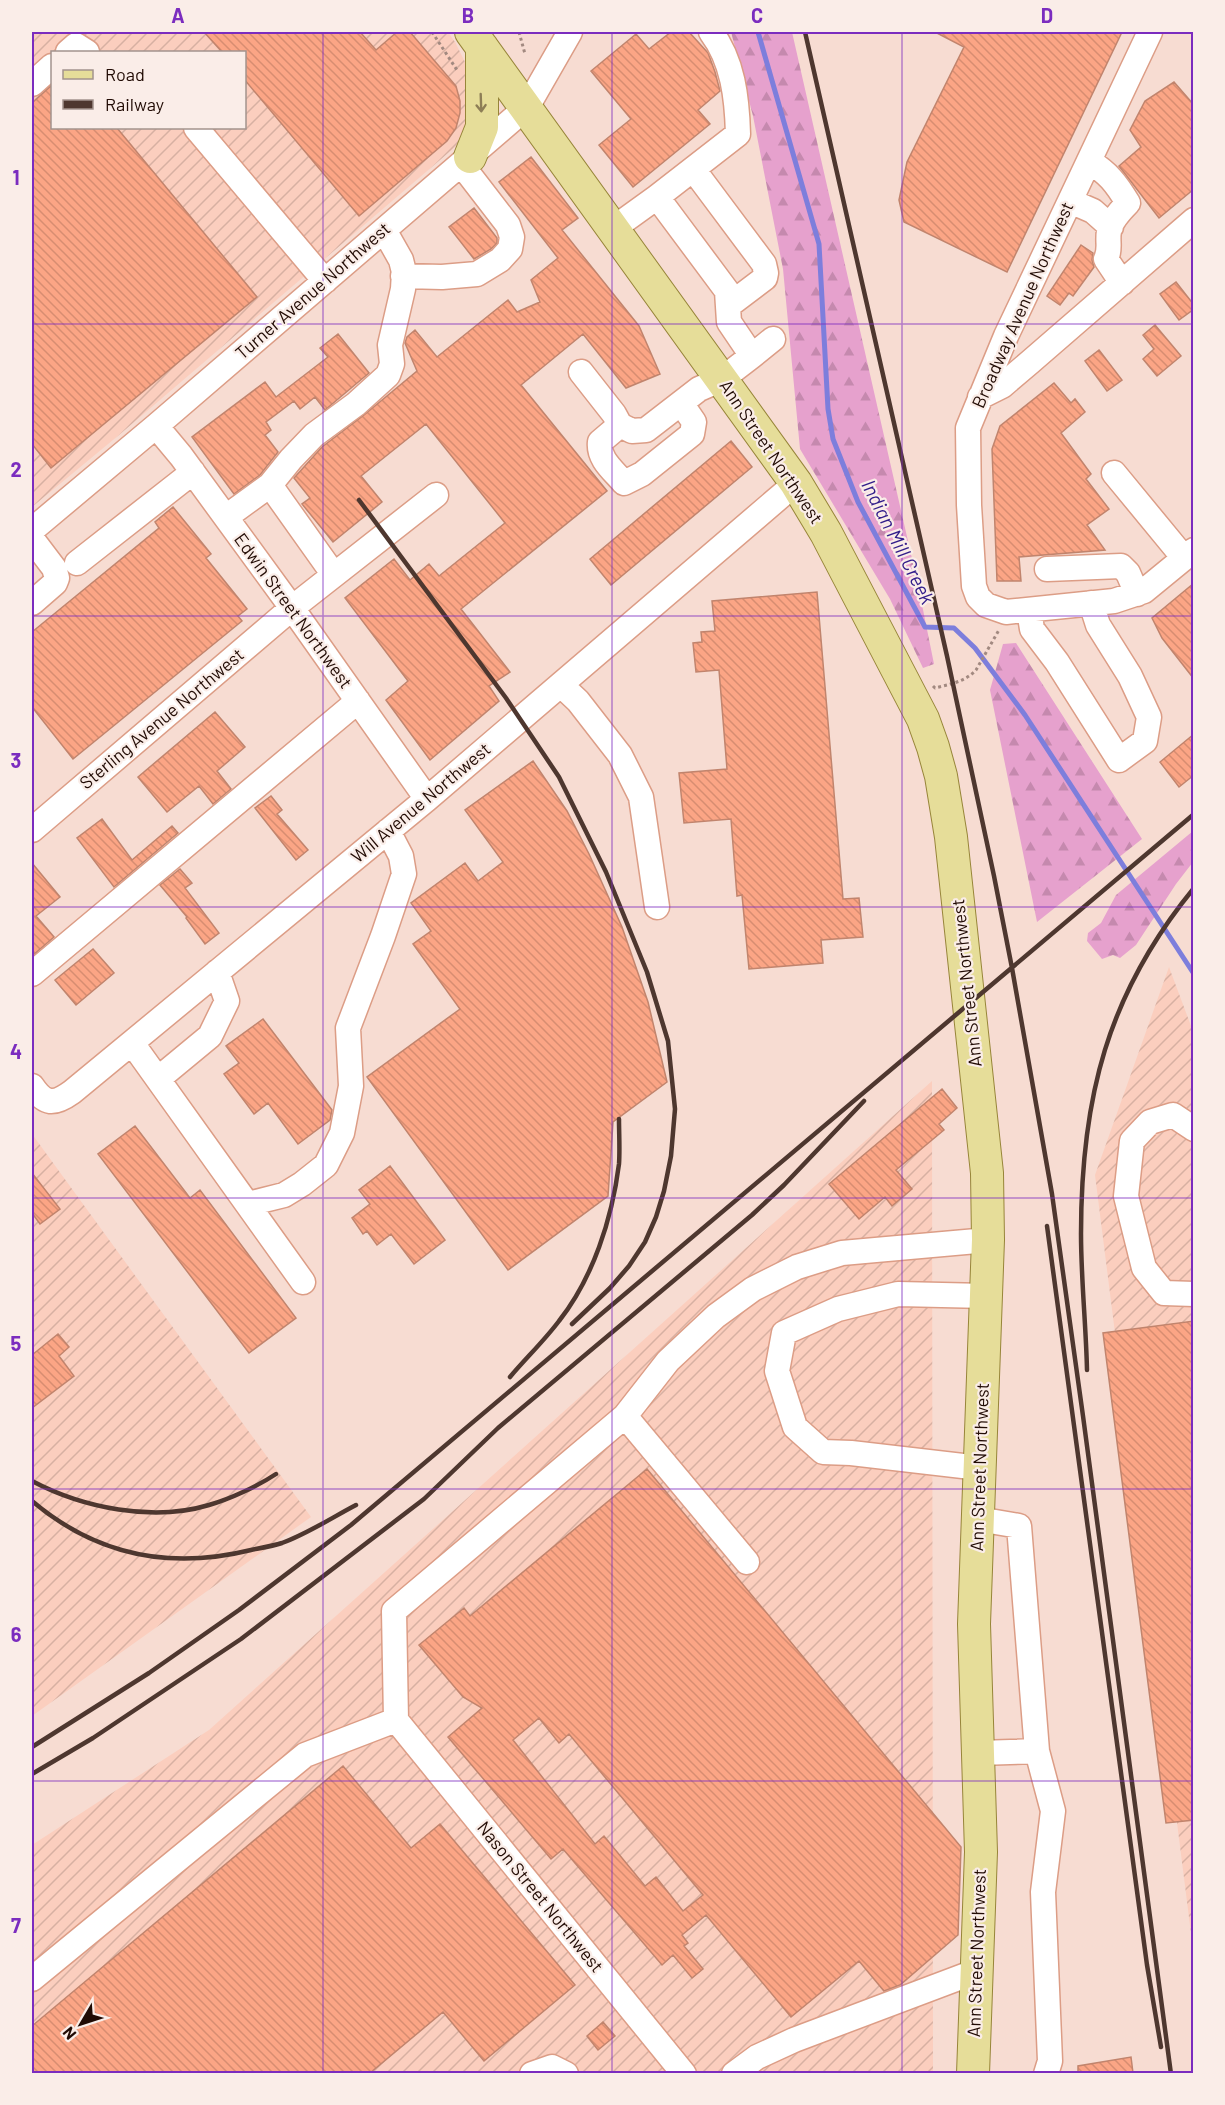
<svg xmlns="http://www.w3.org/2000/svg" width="1225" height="2105" viewBox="0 0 1225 2105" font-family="Barlow,sans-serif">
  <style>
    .industrial { fill: url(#industrial-furrows); fill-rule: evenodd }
    .forest { fill: url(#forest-firs) }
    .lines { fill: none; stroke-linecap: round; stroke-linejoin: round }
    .stream { stroke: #7d7edc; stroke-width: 5 }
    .building { fill: url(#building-back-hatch); stroke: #c1846d; stroke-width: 1.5; fill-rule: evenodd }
    .minor-casing { stroke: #dc9d86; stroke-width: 27 }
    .major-casing { stroke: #978539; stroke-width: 34 }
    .path { stroke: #a28980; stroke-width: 3; stroke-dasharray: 3 3; stroke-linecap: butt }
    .minor { stroke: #fff; stroke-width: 24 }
    .major { stroke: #e6dd99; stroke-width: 32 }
    .rail { stroke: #4e372f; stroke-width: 4.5 }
    .oneway { stroke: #8d7e56 }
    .grid { fill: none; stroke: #7b2cbf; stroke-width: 1.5; stroke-opacity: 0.55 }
    .labels { text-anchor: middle; stroke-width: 4.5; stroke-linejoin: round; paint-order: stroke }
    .street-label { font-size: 18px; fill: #210b04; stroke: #faede8 }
    .water-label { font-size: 20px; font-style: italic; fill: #311c8a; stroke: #faede8 }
    .neatline { fill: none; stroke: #7b2cbf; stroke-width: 2 }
    .grid-label { font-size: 20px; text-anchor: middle; font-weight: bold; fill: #7b2cbf }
  </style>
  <defs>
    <pattern id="industrial-furrows" width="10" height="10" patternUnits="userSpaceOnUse" patternTransform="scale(1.5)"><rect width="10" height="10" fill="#fbcebe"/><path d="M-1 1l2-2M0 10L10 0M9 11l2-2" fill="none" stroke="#d7b0a2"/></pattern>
    <pattern id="forest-firs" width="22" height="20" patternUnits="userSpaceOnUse" patternTransform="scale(1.5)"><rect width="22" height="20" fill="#e6a1cd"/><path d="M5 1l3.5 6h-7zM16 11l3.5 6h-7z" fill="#c589ae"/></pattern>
    <pattern id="building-back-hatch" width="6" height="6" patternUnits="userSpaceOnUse" patternTransform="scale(1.5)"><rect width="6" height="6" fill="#fba585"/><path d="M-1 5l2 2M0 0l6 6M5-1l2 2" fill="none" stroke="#d78d71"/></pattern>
  </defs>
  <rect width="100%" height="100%" fill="#f7dcd2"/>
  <path class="industrial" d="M32 32H448L455 42 475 82 468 136 119 435 32 507ZM52 52H244V128H52Z
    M1169 967 1194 1034 1193 1949 1095 1175Z
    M932 1081 933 2073 32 2074V1845L209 1730Z
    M32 1134 311 1517 32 1716Z"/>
  <path class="forest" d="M731 32H792L918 585 934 664 923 668 890 599 800 449 783 269 753 116Z
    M1016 643 1142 839 1037 922 990 690 1003 644Z
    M1193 831V862L1176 884 1136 945 1120 958 1113 955 1102 959 1087 941 1088 933 1101 923 1116 895Z"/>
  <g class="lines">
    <path class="stream" d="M758 32 819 244 828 409 833 439 858 502 925 627 954 628 975 648 1025 715 1194 974"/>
  </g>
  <path class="building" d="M204 32H360L376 50 397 32H410L456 86 460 101V113L456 128 447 141 359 216 244 79V52H222Z
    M671 32H689L708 53 715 72 720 91 698 110 710 124 633 187 599 145 631 119 591 71 636 34 649 49Z
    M935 32H1122L1007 272 904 222 899 200 907 162 964 47Z
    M1174 82 1194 105V189L1159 218 1119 166 1141 147 1130 130 1145 101Z
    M52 85V128H117L257 297 51 468 32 444V103Z
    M531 157 578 218 562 230 639 326 660 374 626 388 583 334 521 385 607 491 461 609 510 672 489 686 499 701 430 760 386 700 408 681 345 598 394 559 410 580 429 564 439 576 505 523 426 424 361 476 382 502 333 542 302 504 310 498 294 478 322 447 364 415 417 371 405 343 407 337 415 330 437 357 508 300 517 312 540 302 531 280 558 258 499 182Z
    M474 208 497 238V243L491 249 474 259 449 227Z
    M1081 245 1093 253 1092 260 1094 267 1073 296 1069 293 1060 305 1047 296Z
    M1176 282 1194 305V309L1179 320 1160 294Z
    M1155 325 1181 356 1157 376 1143 359 1154 349 1143 335Z
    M338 334 369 373 325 410 315 397 300 409 294 401 266 422 271 430 265 435 278 452 260 475 234 494 192 437 265 382 276 397 328 357 320 348Z
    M1099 350 1122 380 1107 391 1085 361Z
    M1054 383 1071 403 1075 399 1085 412 1061 433 1091 474 1086 479 1109 509 1087 525 1105 550 1019 557 1021 581H997L992 449 1000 426Z
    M731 441 752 467 611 585 590 559Z
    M173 507 211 554 206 558 247 609 238 616 242 621 73 759 32 707V632L159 528 155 522Z
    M1194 583V679L1162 638 1152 618Z
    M817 592 843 899 859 898 863 937 821 940 823 963 749 969 742 895 737 896 731 819 684 823 679 773 727 769 719 670 696 672 693 643 702 642 701 632 715 631 712 601Z
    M215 712 245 747 217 771 231 789 213 804 199 786 167 812 138 777Z
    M1194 734V775L1179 787 1160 762Z
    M533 761 567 811 589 854 622 927 648 1002 667 1082 613 1122 608 1196 508 1270 367 1077 460 1009 413 944 431 931 411 903 465 863 478 881 503 862 465 810Z
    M271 796 282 810 277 814 308 850 296 860 255 808Z
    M102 819 132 860 172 826 178 833 114 887 77 838Z
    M32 863 60 897 36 916 54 937 32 956Z
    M180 869 192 883 185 888 219 933 205 944 186 918 187 917 160 885Z
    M93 949 114 973 76 1005 55 980Z
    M263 1019 332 1110 330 1120 298 1144 268 1103 254 1114 224 1074 239 1063 226 1046Z
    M942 1089 957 1108 939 1124 944 1130 896 1170 912 1189 892 1206 885 1197 859 1219 829 1184Z
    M135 1126 190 1198 200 1190 296 1318 249 1353 98 1154Z
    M390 1166 445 1240 414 1264 391 1234 377 1245 367 1231 363 1234 352 1218 370 1204 359 1190Z
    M32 1173 60 1209 40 1224 32 1213Z
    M1194 1321V1820L1166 1823 1103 1333Z
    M58 1334 69 1347 59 1356 74 1376 32 1408V1355Z
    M647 1469 961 1847 958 1935 900 1985 884 1991 859 1961 791 2017 706 1915 682 1935 688 1943 684 1946 703 1969 692 1978 673 1955 662 1965 563 1849 551 1859 448 1737 482 1708 463 1697 419 1645 464 1608 470 1616ZM539 1718 559 1743 569 1734 703 1895 683 1911 656 1877 645 1886 604 1836 595 1844 513 1740Z
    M343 1766 411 1848 440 1824 575 1985 484 2061 443 2012 370 2073H32V2026Z
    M603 2022 615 2036 598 2050 587 2036Z
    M1131 2057 1133 2073H1078V2066Z"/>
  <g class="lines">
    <defs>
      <path id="minor" d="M1150 32 1006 336 968 428 969 505 974 586 978 597 986 605 1006 612 1114 601 1144 591 1194 550
        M68 52 76 45 87 52
        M32 84 52 66
        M196 128 325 281
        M1089 161C1108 173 1116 183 1128 203 1121 210 1111 221 1109 231 1107 242 1111 249 1106 259L1122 283
        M693 169 764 264 766 273 765 278 728 306
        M1070 201 1093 211 1111 227
        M614 228 657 197
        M403 276 442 277 477 274 500 260 510 249 512 237 508 225 461 164
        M752 356 773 339
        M581 372 614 414 620 425 632 431 646 430 699 389 722 379 752 356 729 322 727 291 657 197 738 134C737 98 733 61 711 32
        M980 397 1002 386 1029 363 1194 220
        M620 425 600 442C598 459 613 470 624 483L642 474 692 434 694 422 681 403
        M156 426 181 456 292 608 427 799
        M1114 473 1184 558
        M270 485 291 459 314 435 356 404 388 375 392 364 390 345 403 289 404 272 401 260 384 230
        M226 517 270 485 334 575
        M32 530 156 426 527 107 570 32
        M32 539 54 568 57 578 55 583 32 603
        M77 563 193 472
        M1047 569 1121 566 1128 573 1137 594
        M1029 610 1032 629 1057 662 1119 760 1145 741 1149 717 1130 676 1098 625 1091 603
        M561 685 578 701 620 755 641 797 657 907
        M32 830 292 608 436 495
        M32 974 358 701
        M132 1043 303 1282
        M158 1079 210 1036 227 1001 217 972
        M32 1086C45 1105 54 1105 72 1092L427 799 796 483
        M1194 1129 1173 1115 1150 1122 1132 1141 1126 1196 1144 1268 1164 1293 1194 1294
        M248 1204 284 1195 302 1184 326 1165 342 1133 351 1086 348 1028 383 936 404 874 401 856 388 831
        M625 1416 747 1562
        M980 1468 851 1453 823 1452 795 1427 777 1371 784 1333 838 1309 898 1294 986 1296
        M978 1519 1019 1526 1037 1751 979 1753
        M396 1720 684 2074
        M1037 1751 1053 1811 1043 1892 1050 2061 1046 2074
        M32 1979 305 1755 396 1720 394 1611 625 1416 668 1361 716 1316 753 1289 797 1267 842 1253 988 1240
        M532 2074 552 2067 566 2074
        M734 2074 757 2057 794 2040 977 1971"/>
      <path id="major" d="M471 32 796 483 826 533 923 719 933 747 941 776 951 837 987 1173 988 1240 974 1624 981 1852 973 2074
        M470 157 482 127V47"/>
    </defs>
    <use href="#minor" class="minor-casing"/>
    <use href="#major" class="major-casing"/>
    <path class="path" d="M432 32 457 70
      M519 32 525 54
      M933 686 935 688C950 684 965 682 976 670L999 630"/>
    <use href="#minor" class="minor"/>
    <use href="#major" class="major"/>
    <path class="rail" d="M805 32 947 656 994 876 1012 968 1052 1194 1083 1416 1171 2074
      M359 500 506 698 559 777 606 872 647 972 668 1041 675 1109 671 1156 664 1191 656 1217 645 1242 629 1266 610 1288 572 1324
      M1047 1226 1147 1965 1161 2047
      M1087 1370C1086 1325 1081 1279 1081 1234 1081 1099 1107 994 1194 888
      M510 1377C526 1358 544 1341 559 1321 593 1278 612 1219 619 1164 620 1149 619 1134 619 1119
      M32 1481C83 1508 153 1522 209 1505 230 1499 258 1486 276 1474
      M32 1501C97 1556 170 1570 251 1550 261 1548 273 1546 282 1543 307 1534 333 1517 356 1505
      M32 1747 149 1673 239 1610 351 1525 1194 814
      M32 1774 93 1738 241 1639 424 1499 498 1428 752 1215 784 1185 864 1101"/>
  </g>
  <defs><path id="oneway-shaft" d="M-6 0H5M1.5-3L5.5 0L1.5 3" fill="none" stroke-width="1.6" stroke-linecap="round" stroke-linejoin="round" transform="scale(1.5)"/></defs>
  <use class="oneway" href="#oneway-shaft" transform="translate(481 103) rotate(88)"/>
  <path class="grid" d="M323 32V2074M612 32V2074M902 32V2074M32 324H1194M32 616H1194M32 907H1194M32 1198H1194M32 1489H1194M32 1781H1194"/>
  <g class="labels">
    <g class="street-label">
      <text transform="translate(313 291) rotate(-41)" y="6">Turner Avenue Northwest</text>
      <text transform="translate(1023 305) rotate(-66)" y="6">Broadway Avenue Northwest</text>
      <text transform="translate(771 452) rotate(56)" y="6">Ann Street Northwest</text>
      <text transform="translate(293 611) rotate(54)" y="6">Edwin Street Northwest</text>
      <text transform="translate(162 719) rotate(-40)" y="6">Sterling Avenue Northwest</text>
      <text transform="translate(421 803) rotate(-40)" y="6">Will Avenue Northwest</text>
      <text transform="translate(967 983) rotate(-96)" y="6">Ann Street Northwest</text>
      <text transform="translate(980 1467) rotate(-88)" y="6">Ann Street Northwest</text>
      <text transform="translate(540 1897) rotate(51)" y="6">Nason Street Northwest</text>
      <text transform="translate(977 1953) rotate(-88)" y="6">Ann Street Northwest</text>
    </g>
    <g class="water-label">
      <text transform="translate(898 542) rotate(63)" y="7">Indian Mill Creek</text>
    </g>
  </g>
  <rect width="1225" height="2105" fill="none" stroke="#faede8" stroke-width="66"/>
  <rect x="51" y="51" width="195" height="78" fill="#faede8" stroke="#a3938d" stroke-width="1.5"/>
  <rect x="63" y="70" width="30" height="9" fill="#e6dd99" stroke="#a3938d" stroke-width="1.5"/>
  <text x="105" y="81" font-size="18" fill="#210b04">Road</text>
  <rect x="63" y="100" width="30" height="9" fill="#4e372f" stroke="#a3938d" stroke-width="1.5"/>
  <text x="105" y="111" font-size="18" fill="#210b04">Railway</text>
  <g transform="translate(81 2024) rotate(231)" stroke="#faede8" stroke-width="4.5" paint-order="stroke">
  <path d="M0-4.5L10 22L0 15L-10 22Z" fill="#210b04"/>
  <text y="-9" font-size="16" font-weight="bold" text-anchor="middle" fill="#210b04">N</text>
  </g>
  <rect x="33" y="33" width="1159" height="2039" class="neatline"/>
  <g class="grid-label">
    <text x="178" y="23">A</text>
    <text x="468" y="23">B</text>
    <text x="757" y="23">C</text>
    <text x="1047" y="23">D</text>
    <text x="16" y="185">1</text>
    <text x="16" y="477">2</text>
    <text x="16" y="768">3</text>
    <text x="16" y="1059">4</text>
    <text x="16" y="1351">5</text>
    <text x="16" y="1642">6</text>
    <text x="16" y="1933">7</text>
  </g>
</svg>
